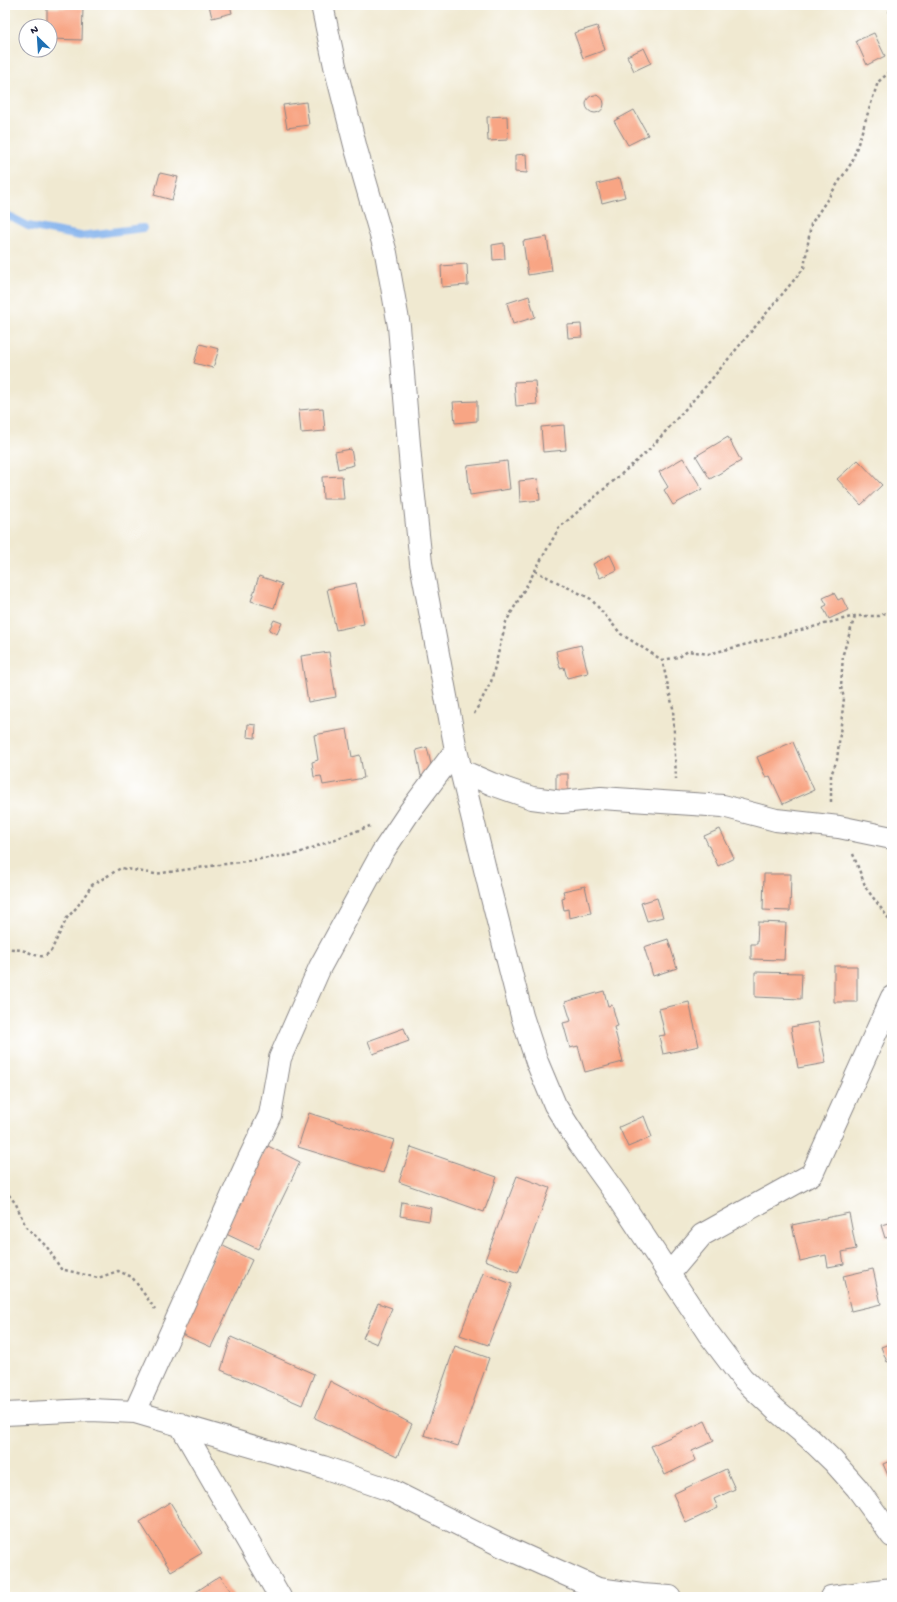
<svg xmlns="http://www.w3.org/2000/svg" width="897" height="1602" viewBox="0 0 897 1602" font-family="'Gochi Hand',sans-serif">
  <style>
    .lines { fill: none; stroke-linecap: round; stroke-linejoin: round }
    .stream { stroke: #81b1ec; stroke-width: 8 }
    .building { fill: #f8a584 }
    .minor-casing { stroke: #898686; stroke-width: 24 }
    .path { stroke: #898686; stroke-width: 2.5; stroke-dasharray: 3 3; stroke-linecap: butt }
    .minor { stroke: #fff; stroke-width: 22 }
  </style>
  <rect width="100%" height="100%" fill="#fff"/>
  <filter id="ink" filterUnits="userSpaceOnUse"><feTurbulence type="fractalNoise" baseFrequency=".025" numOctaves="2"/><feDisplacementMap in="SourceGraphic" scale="8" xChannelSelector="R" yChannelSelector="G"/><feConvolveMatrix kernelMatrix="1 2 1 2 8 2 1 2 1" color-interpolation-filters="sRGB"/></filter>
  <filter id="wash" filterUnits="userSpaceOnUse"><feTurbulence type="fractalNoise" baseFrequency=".012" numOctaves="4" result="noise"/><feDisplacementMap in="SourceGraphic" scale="16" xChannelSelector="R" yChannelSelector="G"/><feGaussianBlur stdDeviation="0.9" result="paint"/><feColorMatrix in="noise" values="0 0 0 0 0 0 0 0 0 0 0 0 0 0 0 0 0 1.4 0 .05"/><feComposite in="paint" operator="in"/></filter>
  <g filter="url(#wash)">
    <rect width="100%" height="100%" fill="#f0e9d1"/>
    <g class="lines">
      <path class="stream" d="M5 214 28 226 80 236 143 228"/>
    </g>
    <g id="blocks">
      <path class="building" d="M209 5H230L232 13 212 18Z
        M47 8H83L82 40 50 39V26H47Z
        M597 26 605 50 583 58 574 33Z
        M874 33 885 56 867 65 856 41Z
        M644 48 651 63 634 71 627 56Z
        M586 104a9 9 0 1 1 18 0a9 9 0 1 1-18 0Z
        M306 102 309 125 287 128 283 105Z
        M634 110 648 135 628 145 614 121Z
        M507 116 508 140 488 141 487 117Z
        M526 154 527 173 515 172V155Z
        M160 173 178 177 172 200 154 195Z
        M620 178 625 197 602 203 597 184Z
        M547 237 552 271 528 275 523 241Z
        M504 243 505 259 493 260 492 245Z
        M467 264 468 285 442 287 441 266Z
        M529 296 535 317 513 324 507 303Z
        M581 324 582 337 568 338 567 325Z
        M200 344 219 349 213 368 194 363Z
        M535 381 537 404 516 406 514 382Z
        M477 401V421L455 423 453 402Z
        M323 408 325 431 301 433 299 410Z
        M564 425 566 450 543 452 541 427Z
        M728 437 741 461 710 479 696 456Z
        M351 449 354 465 338 469 335 452Z
        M683 458 702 489 673 505 664 490 668 487 659 472Z
        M858 460 882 485 861 505 837 479Z
        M507 461 510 489 470 495 467 466Z
        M342 476 344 499H323L322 477Z
        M538 479 540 500 520 502 519 481Z
        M610 555 617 570 600 578 593 564Z
        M259 576 282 584 274 608 251 601Z
        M356 583 364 624 336 630 327 589Z
        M834 593 838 600 842 598 848 610 829 619 823 607 827 605 823 598Z
        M274 620 282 623 277 634 269 630Z
        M581 645 588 673 567 678 564 667 560 668 556 651Z
        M329 652 336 697 308 702 301 656Z
        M248 724 256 725 255 738 247 737Z
        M347 729 352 757 360 755 364 778 323 785 321 776 314 777 312 762 318 760 314 735Z
        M793 742 814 790 783 804 770 776 766 778 757 757Z
        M427 747 433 773 421 776 416 750Z
        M556 774H568V797H556Z
        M720 829 734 858 718 866 704 836Z
        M764 874H791L790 911 763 910Z
        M585 886 591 913 569 918 568 909 564 910 562 899 565 898 563 891Z
        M657 898 663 917 647 921 641 903Z
        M758 922 786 923 784 960 751 959V944H757Z
        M668 939 677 968 653 976 644 947Z
        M834 966H857V1002H834Z
        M755 972 802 973 801 999 755 997Z
        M604 991 608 1006 612 1005 618 1026 614 1027 623 1062 585 1072 578 1046 570 1048 563 1023 571 1021 565 1002Z
        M689 1002 699 1046 663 1054 659 1036 665 1035 659 1009Z
        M818 1022 826 1063 798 1068 791 1027Z
        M404 1028 409 1041 373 1054 368 1041Z
        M309 1113 394 1140 383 1173 298 1147Z
        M644 1116 652 1137 628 1147 619 1127Z
        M266 1145 300 1162 258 1249 224 1233Z
        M411 1147 497 1177 484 1212 399 1182Z
        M517 1176 550 1188 518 1273 485 1260Z
        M402 1202 431 1208 429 1221 400 1216Z
        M849 1213 856 1249 842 1252 844 1264 828 1267 826 1255 800 1261 792 1225Z
        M892 1222V1236L885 1238 881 1225Z
        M219 1244 252 1260 211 1347 177 1332Z
        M873 1269 881 1304 851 1311 843 1276Z
        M483 1273 512 1284 488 1345 460 1335Z
        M378 1303 392 1308 377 1344 363 1338Z
        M231 1337 314 1374 302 1405 221 1370Z
        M892 1343V1366L890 1361 887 1362 881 1347Z
        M455 1346 489 1358 458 1446 424 1435Z
        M330 1381 412 1424 397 1457 315 1418Z
        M705 1421 714 1441 692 1451 696 1460 665 1475 651 1446Z
        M892 1460V1479L890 1480 883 1464Z
        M726 1469 735 1489 714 1499 718 1508 686 1523 673 1494Z
        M170 1502 202 1553 171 1571 140 1522Z
        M220 1576 235 1597H188Z"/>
    </g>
  </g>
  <g filter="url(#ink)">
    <use href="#blocks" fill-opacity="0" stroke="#898686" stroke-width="1"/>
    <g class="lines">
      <defs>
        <path id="minor" d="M322 5 335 66 356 149 386 253 399 326 411 469 421 563 456 750 491 894 522 1016 537 1062 555 1105 579 1143 618 1197 708 1333 742 1378 777 1411 809 1438 833 1461 857 1488 892 1536
          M462 771 492 784 532 798 562 802 601 798 723 806 776 820 839 827 892 838
          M669 1274 702 1235 812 1174 892 997
          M135 1412 247 1163 270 1115 280 1058 320 967 382 853 410 811 456 750
          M5 1414 91 1410 135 1412 323 1467 390 1490 498 1544 598 1589 642 1595 670 1597
          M180 1424 280 1597
          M831 1597 892 1589"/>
      </defs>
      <use href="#minor" class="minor-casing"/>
      <path class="path" d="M887 5 892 18
        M535 571 591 599 621 634 662 660 673 708 676 779
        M662 660 679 657 688 651 709 654 855 616H879L892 610
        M474 714 491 682 506 622 559 528 648 451 705 387 804 268 811 224 852 162 878 82 892 70
        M831 802V775L837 760 844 698 841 687 843 654 855 616
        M853 854 866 888 892 923
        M5 948C11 949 18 949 25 951 35 954 42 961 51 951L67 918 77 907 92 885 121 868 155 874 296 854 370 826
        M5 1190 16 1204 26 1227 47 1247 61 1269 98 1278 118 1271 132 1277 155 1309"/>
      <use href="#minor" class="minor"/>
    </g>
  </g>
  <rect width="897" height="1602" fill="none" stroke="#fff" stroke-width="20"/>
  <g transform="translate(38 38) rotate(335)"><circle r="19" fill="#ffffff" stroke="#a7a7b1"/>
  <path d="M0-3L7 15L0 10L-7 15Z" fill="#1f6fb2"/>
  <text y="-6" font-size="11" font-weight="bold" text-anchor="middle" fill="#22223b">N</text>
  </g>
</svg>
